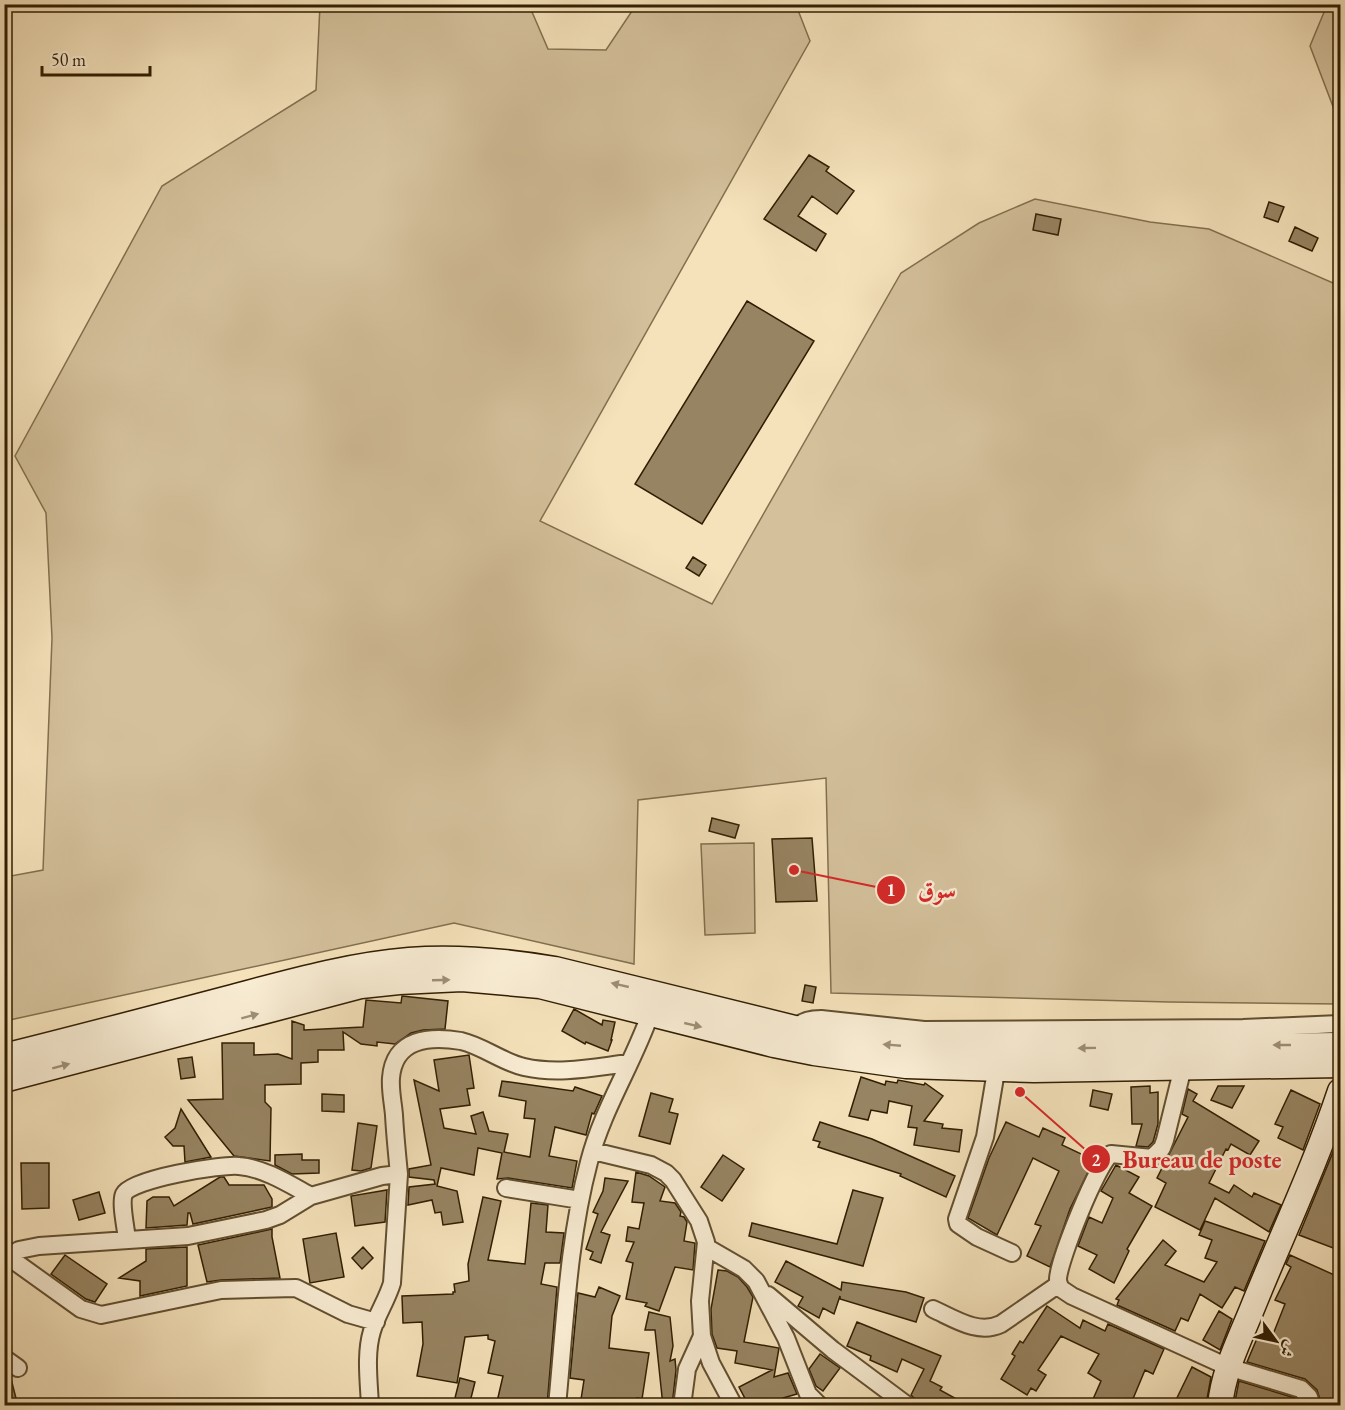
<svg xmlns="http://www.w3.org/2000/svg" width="1345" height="1410" viewBox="0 0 1345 1410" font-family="'EB Garamond',Amiri,serif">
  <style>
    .green { fill: #d4c19c; stroke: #82704f; stroke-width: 1.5 }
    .building { fill: #978462; stroke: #311e02; stroke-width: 1.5 }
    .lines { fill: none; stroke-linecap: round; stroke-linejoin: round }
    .street-casing { stroke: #624f30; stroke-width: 20 }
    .secondary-casing { stroke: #311e02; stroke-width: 27 }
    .street { stroke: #f8ecd3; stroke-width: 16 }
    .secondary { stroke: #f8ecd3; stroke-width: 24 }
    .oneway { fill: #9e8f75 }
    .leader { fill: none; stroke: #d62828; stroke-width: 2 }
    .callout-dot { fill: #d62828; stroke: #f8ecd3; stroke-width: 2 }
    .mark-label { font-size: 18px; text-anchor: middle; font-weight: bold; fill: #fff }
    .callout-label { font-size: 24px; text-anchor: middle; font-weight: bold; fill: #d62828; stroke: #f8ecd3; stroke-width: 5; stroke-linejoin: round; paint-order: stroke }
  </style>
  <rect width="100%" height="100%" fill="#f5e2bb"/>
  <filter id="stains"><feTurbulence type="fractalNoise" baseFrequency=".00333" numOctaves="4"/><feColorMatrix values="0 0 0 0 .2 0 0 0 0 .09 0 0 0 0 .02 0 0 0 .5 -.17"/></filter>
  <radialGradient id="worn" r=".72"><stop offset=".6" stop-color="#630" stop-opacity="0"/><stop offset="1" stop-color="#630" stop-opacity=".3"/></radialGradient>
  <path class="green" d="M320 5H529L548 49 606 50 636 5H796L810 41 540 521 712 604 901 273 979 223 1035 199 1150 222 1209 229 1340 286V1004L1169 1002 831 993 826 778 638 800 634 964 454 923 5 1021V877L43 870 52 638 46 513 15 456 162 186 316 90Z
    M1327 5H1340V125L1310 46Z
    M754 843 755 933 705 935 701 844Z"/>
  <path class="building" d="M809 155 829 167 826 171 854 191 837 214 812 196 798 216 826 234 816 251 764 219Z
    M1269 202 1284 207 1278 222 1264 217Z
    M1036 214 1061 219 1058 235 1033 230Z
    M1295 227 1318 238 1312 251 1289 241Z
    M747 301 814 341 702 524 635 484Z
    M693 557 706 565 699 576 686 568Z
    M712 818 739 825 735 838 709 831Z
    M812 838 817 901 776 902 772 839Z
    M805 985 816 987 813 1003 802 1001Z
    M402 996 448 1001 445 1029 423 1030 411 1033 395 1044 377 1042V1046L361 1044 343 1032 344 1050H318V1062L301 1063V1084L265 1085V1102L271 1108 270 1161 234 1156 188 1100 223 1099 222 1043H254V1055L278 1054 292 1059V1021L304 1025V1030L363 1027 366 1000 401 1003Z
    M574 1009 602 1025 603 1020 615 1022 611 1040H612L608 1051 586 1042 585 1044 562 1031Z
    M469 1055 474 1088 467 1089 470 1105 440 1109 444 1128 476 1134 471 1116 483 1112 489 1131 508 1134 504 1152 530 1157 535 1119 524 1118 526 1101 499 1096 502 1081 573 1091 575 1087 602 1096 594 1114 592 1113 586 1135 555 1127 549 1156 577 1161 572 1188 508 1178 497 1179 502 1153 478 1148 474 1175 441 1168 437 1186 457 1191 463 1222 443 1225 441 1212 435 1213 432 1200 408 1205 409 1187 435 1184 434 1180 409 1177V1169L431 1165 414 1080 439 1091 434 1060Z
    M192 1057 195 1077 181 1079 178 1059Z
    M861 1077 885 1085 886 1081 897 1083 898 1080 924 1085 925 1083 943 1096 924 1121 943 1124 942 1128 962 1130 959 1152 914 1145 917 1128 908 1127 912 1106 889 1101 887 1113 871 1110 868 1120 849 1116Z
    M1150 1086V1093L1158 1092V1124L1153 1142 1148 1147 1136 1146 1142 1124H1132L1131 1087Z
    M1218 1086H1244L1232 1108 1211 1100Z
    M1188 1089 1197 1094 1193 1101 1259 1141 1250 1155 1231 1144 1228 1150 1226 1149 1209 1183 1229 1193 1234 1185 1252 1197 1254 1193 1281 1205 1269 1232 1215 1198 1200 1230 1155 1207 1166 1183 1157 1178 1188 1117 1182 1114Z
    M1093 1090 1112 1094 1108 1110 1090 1106Z
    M1291 1090 1320 1104 1303 1150 1278 1138 1283 1127 1275 1124Z
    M651 1093 673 1099 669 1112 678 1114 670 1144 639 1136Z
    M322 1094 344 1095V1112L322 1111Z
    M181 1109 211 1157 185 1162 184 1146H173L165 1137 175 1128Z
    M820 1122 872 1139 955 1176 946 1197 900 1176 901 1174 818 1147 820 1142 813 1140Z
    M1006 1122 1039 1137 1043 1128 1065 1138 1062 1145 1094 1160 1070 1209 1050 1267 1027 1256 1041 1226 1035 1224 1059 1171 1033 1158 997 1235 968 1218 989 1158Z
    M358 1123 377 1126 371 1168 361 1171 352 1170Z
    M1340 1135H1341V1251L1299 1235Z
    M302 1154V1160H319V1173L292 1174 275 1165V1155Z
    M723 1155 744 1169 722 1201 701 1187Z
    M21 1163H49V1208L22 1209Z
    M1116 1165 1139 1177 1129 1193 1152 1206 1127 1249 1129 1251 1114 1283 1089 1269 1097 1255 1078 1246 1089 1217 1102 1223 1113 1198 1101 1191Z
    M636 1172 649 1176 665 1187 660 1201 675 1203 681 1212 680 1216 684 1217 687 1222 684 1241 695 1243 693 1270 675 1267 659 1311 645 1306 647 1303 626 1299 633 1263 626 1261 634 1242 626 1241 628 1227 639 1229 644 1203 632 1202Z
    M220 1177H224L229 1185H264L272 1199V1207L193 1224 190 1213H188L187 1225 146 1228 147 1201 153 1197H169L174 1206Z
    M605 1178 628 1181 601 1232 610 1235 601 1263 590 1259 593 1252 586 1249 598 1214 593 1212 603 1191Z
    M387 1190 385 1222 355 1226 351 1196Z
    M853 1190 883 1198 863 1266 749 1236 752 1223 837 1244Z
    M99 1192 105 1213 79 1220 73 1200Z
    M483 1197 501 1201 488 1260 525 1264 531 1203 548 1205 546 1232 564 1233 560 1263H545L541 1284 557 1287 547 1406H496L503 1376 488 1373 495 1341 488 1339V1335L465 1337 457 1383 417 1376 423 1344 422 1322 403 1323 402 1296 453 1294V1292H455L454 1284 469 1281 468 1264Z
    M1205 1221 1265 1241 1244 1291 1235 1287 1222 1308 1200 1294 1188 1321 1181 1318 1175 1331 1117 1305 1119 1300 1116 1299 1163 1240 1176 1251 1165 1265 1204 1282 1217 1262 1205 1258 1212 1240 1199 1235Z
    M272 1229V1237L280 1278 221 1280 207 1282 198 1245Z
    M336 1233 344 1277 310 1283 303 1239Z
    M187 1247V1286L140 1296V1281L119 1278 146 1261V1249Z
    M363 1247 373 1258 362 1269 352 1258Z
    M65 1255 107 1284 95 1302 86 1299 51 1274Z
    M1290 1255 1341 1278V1406H1322L1317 1390 1305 1379 1247 1362 1258 1336 1270 1342 1285 1304 1275 1300 1291 1267 1286 1264Z
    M786 1261 841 1290 842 1282 906 1292 924 1298 916 1322 840 1299V1296L834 1314 823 1308 819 1318 798 1306 803 1297 775 1282Z
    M718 1270 727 1271 738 1277 747 1287 753 1297 744 1342 779 1348 774 1377 788 1373 797 1394 783 1398 787 1406H749L739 1387 772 1370 735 1363 737 1351 717 1348 712 1334 711 1309Z
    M599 1287 620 1296 612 1316 609 1348 649 1353 642 1399 637 1398 636 1406H580L584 1380 570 1378 578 1293 595 1297Z
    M1047 1306 1080 1328 1083 1320 1105 1331 1108 1324 1164 1349 1153 1374 1145 1370 1130 1406H1090L1101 1381 1088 1373 1099 1354 1061 1336 1038 1370 1046 1375 1036 1391 1031 1388 1027 1395 1001 1379 1015 1356 1012 1354 1020 1341 1023 1343Z
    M1219 1311 1232 1319 1220 1350 1203 1340Z
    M649 1312 670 1317 673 1346 670 1361 675 1359 676 1370 672 1406H663L655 1330H645Z
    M857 1322 941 1356 930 1381 942 1387 940 1390 969 1406H918L917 1401 911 1395 924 1369 902 1359 897 1372 870 1360 871 1356 847 1346Z
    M820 1354 840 1368 823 1391 816 1386 809 1369Z
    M1192 1367 1211 1377 1207 1399 1203 1406H1173Z
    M4 1371 10 1375 18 1406H4Z
    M460 1378 475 1382 469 1406H453Z
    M1239 1381 1295 1398 1301 1406H1254L1235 1401Z"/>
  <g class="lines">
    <defs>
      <path id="street" d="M795 1031C799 1021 811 1019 821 1019L924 1030 1243 1028 1340 1024
        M998 1059 985 1137 957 1219 958 1224 977 1237 1012 1253
        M1183 1067 1165 1140 1162 1148 1152 1158 1111 1154C1097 1164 1059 1260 1058 1279 1058 1283 1059 1284 1060 1288L1072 1296 1228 1367 1301 1389 1309 1397 1312 1406
        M593 1151 651 1165 666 1173 673 1180 699 1221 706 1242 700 1301 702 1336 711 1363 734 1406
        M506 1188 580 1200
        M127 1240C126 1228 120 1203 124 1194 131 1179 222 1164 239 1166 264 1168 289 1184 311 1196
        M706 1247 744 1269 756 1281 786 1338 808 1394 820 1406
        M768 1295 833 1350 908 1406
        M933 1309C955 1319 978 1335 1001 1324L1059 1284
        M376 1322 348 1314 296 1288 221 1290 101 1315 81 1309 14 1261 13 1254 19 1250 39 1246 188 1236 266 1220 280 1215 311 1196 382 1176 399 1174C397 1154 395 1134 394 1115 393 1103 390 1090 391 1078 394 1038 430 1036 461 1041 483 1046 502 1062 524 1067 559 1075 595 1067 629 1063
        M4 1358 18 1368
        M370 1406C369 1382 365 1354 372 1331 377 1314 387 1300 392 1283L399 1174
        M557 1406C565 1324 568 1241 589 1162 603 1107 636 1059 653 1006
        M682 1406 687 1369 702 1336"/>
      <path id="secondary" d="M4 1056C77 1038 149 1019 221 1000 282 984 346 965 409 960 457 956 507 961 555 969L823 1035 874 1043 942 1049H993L1340 1045
        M4 1080 361 986 399 982 462 979 540 986 774 1045 814 1053 906 1066 1034 1070 1340 1065
        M1220 1406C1223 1372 1239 1341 1252 1309 1281 1237 1315 1166 1340 1091"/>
    </defs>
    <use href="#street" class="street-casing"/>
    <use href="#secondary" class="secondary-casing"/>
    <use href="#street" class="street"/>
    <use href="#secondary" class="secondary"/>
  </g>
  <defs><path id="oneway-solid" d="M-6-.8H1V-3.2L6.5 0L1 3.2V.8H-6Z" transform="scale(1.5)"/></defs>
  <g class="oneway">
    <use href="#oneway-solid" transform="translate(441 980) rotate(-2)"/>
    <use href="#oneway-solid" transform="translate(620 985) rotate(-167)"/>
    <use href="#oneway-solid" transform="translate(250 1016) rotate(-15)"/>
    <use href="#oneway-solid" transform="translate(693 1025) rotate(13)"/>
    <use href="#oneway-solid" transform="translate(892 1045) rotate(-175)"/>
    <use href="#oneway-solid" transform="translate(1282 1045) rotate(180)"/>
    <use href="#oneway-solid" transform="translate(1087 1048) rotate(179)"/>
    <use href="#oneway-solid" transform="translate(61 1066) rotate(-15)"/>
  </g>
  <path class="leader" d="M794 870L891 890M1020 1092L1096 1159"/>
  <g class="callout-dot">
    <circle cx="794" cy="870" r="6"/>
    <circle cx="1020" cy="1092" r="6"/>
    <circle cx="891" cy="890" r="15"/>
    <circle cx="1096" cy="1159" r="15"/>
  </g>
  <g class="mark-label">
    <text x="891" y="896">1</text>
    <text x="1096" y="1166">2</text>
  </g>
  <g class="callout-label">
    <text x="937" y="898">سوق</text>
    <text x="1202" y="1168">Bureau de poste</text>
  </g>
  <rect width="1345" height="1410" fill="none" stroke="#f5e2bb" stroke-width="24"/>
  <rect x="6" y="6" width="1333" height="1398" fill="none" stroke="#311e02" stroke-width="3"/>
  <rect x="12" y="12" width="1321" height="1386" fill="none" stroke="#311e02" stroke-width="1.5"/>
  <g transform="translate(1276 1341) rotate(123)" stroke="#f8ecd3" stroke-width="4.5" paint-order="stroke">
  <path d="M0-4.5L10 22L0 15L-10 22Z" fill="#311e02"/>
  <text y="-9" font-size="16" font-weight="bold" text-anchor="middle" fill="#311e02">ش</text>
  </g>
  <path d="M42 66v9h108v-9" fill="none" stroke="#311e02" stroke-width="3"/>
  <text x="51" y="66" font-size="18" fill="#311e02" stroke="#f8ecd3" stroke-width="4.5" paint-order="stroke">50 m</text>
  <rect width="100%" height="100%" filter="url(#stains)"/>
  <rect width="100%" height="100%" fill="url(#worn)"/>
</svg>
